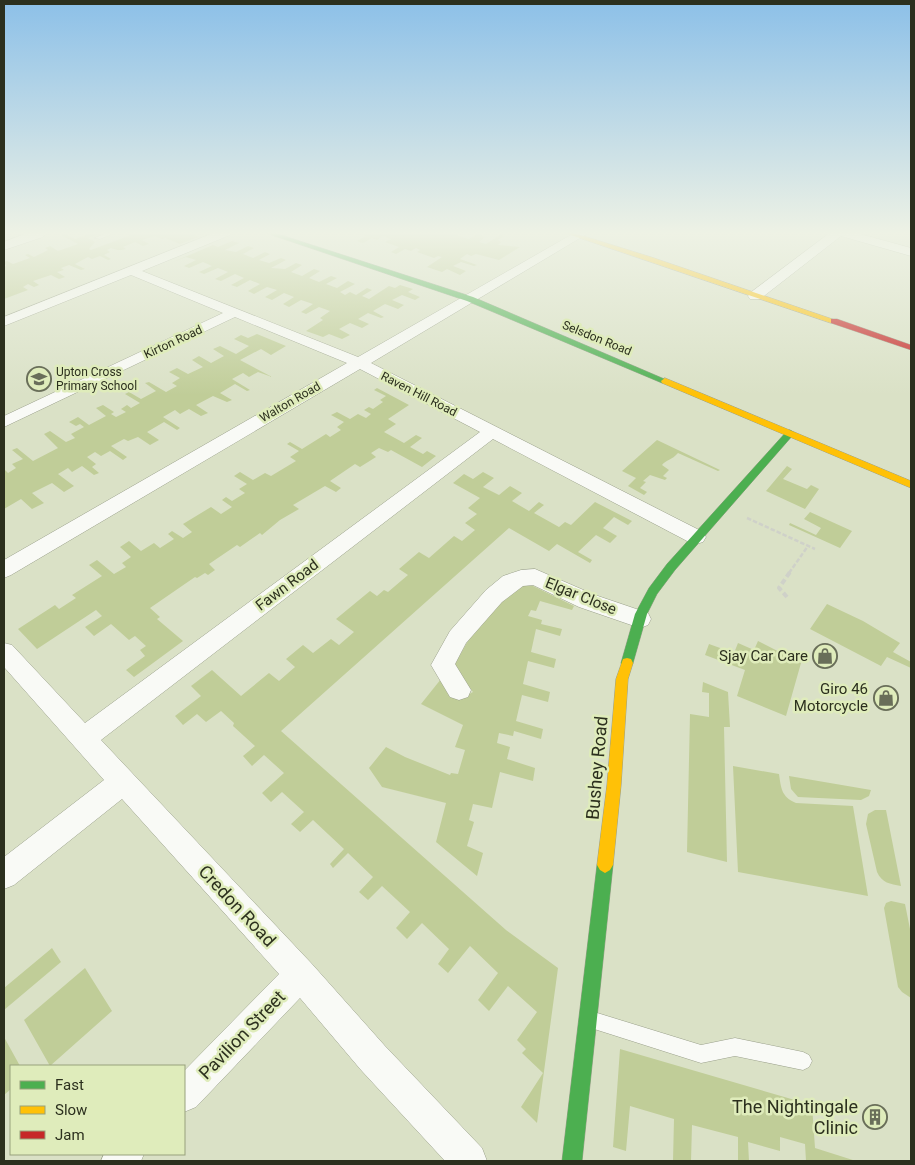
<svg xmlns="http://www.w3.org/2000/svg" width="915" height="1165" viewBox="0 0 915 1165" font-family="Roboto,sans-serif">
  <style>
    .green { fill: #c0cd98 }
    .lines { fill: none; stroke-linecap: round; stroke-linejoin: round }
    .lane-casing { stroke: #9aa08b; stroke-width: 1 }
    .street-casing { stroke: #9aa08b; stroke-width: 1 }
    .fast-casing { stroke: #9aa08b; stroke-width: 1 }
    .slow-casing { stroke: #9aa08b; stroke-width: 1 }
    .jam-casing { stroke: #9aa08b; stroke-width: 1 }
    .path-far1 { stroke: #cfd1c9; stroke-width: 2.5; stroke-dasharray: 4.5 2; stroke-linecap: butt }
    .path { stroke: #cfd1c9; stroke-width: 4; stroke-dasharray: 5.5 3; stroke-linecap: butt }
    .lane { fill: #f9faf6; fill-rule: evenodd }
    .street { fill: #f9faf6; fill-rule: evenodd }
    .fast { fill: #4caf50; fill-rule: evenodd }
    .slow { fill: #ffc107; fill-rule: evenodd }
    .jam { fill: #c62828; fill-rule: evenodd }
    .labels { text-anchor: middle; stroke-width: 5; stroke-linejoin: round; paint-order: stroke }
    .far-street-label { font-size: 12px; fill: #2c301e; stroke: #dfecbb }
    .far-poi-label { font-size: 12px; fill: #2c301e; stroke: #dfecbb; text-anchor: start }
    .street-label { font-size: 15px; fill: #2c301e; stroke: #dfecbb }
    .poi-label { font-size: 15px; fill: #2c301e; stroke: #dfecbb; text-anchor: end }
    .near-street-label { font-size: 18px; fill: #2c301e; stroke: #dfecbb }
    .near-poi-label { font-size: 18px; fill: #2c301e; stroke: #dfecbb; text-anchor: end }
  </style>
  <rect width="100%" height="100%" fill="#dae1c6"/>
  <path class="green" d="M95 232H105L88 238 95 242 89 249 91 250 139 232H184L189 234 199 232 193 235 198 237 180 244 165 238 162 239 155 236 142 240 149 244 143 246 135 242 123 247 126 249C121 251 116 250 111 248L107 250 110 252 104 255 111 259 108 260 100 256 92 259 88 257 75 264 85 269 81 270 69 265 61 268 64 270 57 272 65 277 59 279 51 275 33 281 39 285 34 287 28 284 23 287 28 290 4 299V267L6 266 4 262 7 261 13 264 30 258 25 255 28 254 34 257 48 250 45 248 50 246 58 251 78 244 61 235 64 234 75 239Z
    M353 232H456L453 234 469 239 480 232H485L480 235 485 237 479 242 486 244 500 235 504 236 498 240 501 242 498 245 520 247 499 260 476 254 471 256 467 254 460 259 477 265 474 266 461 262 453 266 466 271 460 275 447 269 442 272 427 267 442 257 438 256 434 258 417 252 420 250 416 248 411 251 405 249 396 254 391 252 399 247 385 242 391 239 383 236 377 240 372 238 363 243 357 241 366 236Z
    M232 241 239 243 225 250 236 252 248 246 254 248 243 254 253 258 265 252 270 254 259 260 269 263 281 258 286 260 271 268 285 269 296 263 302 265 291 272 302 276 314 269 320 271 309 278 319 282 331 276 337 278 326 284 337 288 348 281 355 284 340 292 345 295 350 292 356 295 367 288 372 290 362 296 369 299 389 286 395 288 400 285 413 289 408 292 420 297 415 300 402 295 392 300 404 305 398 309 385 304 373 311 384 317 381 318 368 313 358 319 369 324 362 328 350 323 339 329 350 335 342 339 329 334 323 337 306 331 323 320 320 318 330 311 319 307 306 314 301 312 313 304 301 300 289 307 283 304 294 297 284 293 272 300 265 297 277 290 267 287 254 294 248 291 260 284 250 280 237 287 231 285 244 278 235 274 221 281 215 279 228 272 218 268 204 274 199 272 212 266 203 262 189 268 184 266 196 260 186 257 173 262 213 245 218 247Z
    M257 334 286 346 271 355 261 349 240 360 272 377 258 372 249 377 243 373 232 379 250 390 247 391 235 384 220 393 232 400 227 402 213 396 196 405 208 413 201 416 189 409 180 414 175 410 163 417 180 428 177 430 164 422 147 432 159 440 150 445 138 437 128 441 124 439 111 446 127 457 123 460 110 451 101 456 95 452 87 457 96 464 92 467 99 473 94 475 82 466 72 472 68 468 58 474 74 486 64 492 52 483 32 493 44 503 32 509 21 499 4 509V469L8 473 16 468 12 464 23 459 12 450 17 448 33 461 58 448 44 434 50 431 66 442 75 438 71 434 84 427 80 424 76 426 69 422 78 417 89 425 106 416 96 408 103 405 114 412 111 414 116 417 126 412 121 409 127 405 131 408 140 403 125 394 129 392 141 399 156 391 145 383 149 382 166 392 177 386 172 383 180 378 169 372 177 368 188 374 203 367 192 360 199 356 211 363 224 356 213 349 220 346 236 354 249 346 234 339 241 335 248 338Z
    M377 388 409 405 388 419 396 424 384 432 404 443 416 435 422 438 410 447 423 454 427 451 436 456 422 467 391 450 388 452 379 448 371 453 376 457 360 467 355 464 330 481 341 488 336 492 325 486 293 505 299 509 280 520 262 535 260 533 240 547 237 545 209 564 215 570 208 575 205 573 197 578 195 577 150 608 160 617 157 619 183 641 134 677 126 670 145 656 140 650 146 646 135 636 129 640 111 624 94 636 85 627 102 616 96 610 37 649 18 629 55 605 59 609 76 598 72 595 102 576 89 565 97 560 114 574 126 567 122 563 131 557 120 547 129 541 141 551 154 543 160 548 174 539 168 534 172 531 183 538 192 532 183 524 211 507 221 514 232 507 222 500 226 497 232 501 245 493 239 489 247 484 234 476 240 472 253 480 265 473 271 476 296 461 290 457 299 451 287 444 290 442 302 449 326 434 330 437 341 430 337 427 344 422 331 415 337 412 350 419 358 414 366 418 371 414 364 410 369 407 373 409 383 402 380 400 386 396 374 390Z
    M657 440 720 470 718 471 678 453C672 460 666 460 662 465L669 470 663 476 667 478 665 480 650 475 643 481 646 482 640 488 647 492 644 495 628 486 636 478 622 471Z
    M787 466 792 469 783 479 807 489 811 485 819 489 805 509 766 491Z
    M483 472 494 478 483 487 499 495 510 486 522 493 512 501 529 511 539 502 544 505 534 513 559 527 565 522 571 525 595 502 632 521 628 525 614 517 603 528 617 536 610 543 596 535 578 552 592 560 590 563 557 544 549 551 509 528 281 731 506 930 558 968 537 1123 521 1107 543 1073 522 1053 526 1049 517 1040 537 1012 508 986 489 1011 478 1000 498 973 470 946 448 973 438 964 449 949 422 923 407 939 396 928 410 912 382 886 368 900 359 892 373 877 348 853 333 868 330 864 344 849 313 820 300 832 291 824 304 812 282 792 271 802 262 793 284 773 264 755 252 766 243 756 255 746 233 726 234 723 221 711 206 722 197 714 183 725 175 716 201 696 191 686 212 670 241 696 269 673 279 681 295 667 286 659 303 645 313 653 331 639 339 645 354 632 336 619 370 591 377 596 384 590 388 592 408 575 399 569 419 552 429 558 454 536 462 541 475 530 465 523 477 514 468 508 480 498 453 483 464 474 473 479Z
    M810 512 852 531 840 548 789 525 790 523 816 535 821 528 804 519Z
    M521 585 533 586 574 606 572 610 540 601 536 611 531 610 528 616 542 620 541 624 562 629 560 636 536 629 531 652 556 659 554 668 528 661 523 684 550 692 548 702 522 695 516 721 543 729 541 739 514 731 513 736 499 733 497 743 510 747 507 759 535 768 533 781 500 772 492 808 473 804 469 820 474 822 467 846 483 853 477 876 436 842 446 803 382 787 369 768 386 747 405 757 450 775 451 773 458 774 465 750 455 747 463 725 421 704 441 679 458 700 473 692C468 684 453 673 456 662L477 625 490 611Z
    M827 604 863 621 900 643 893 652 911 662V668L887 657 881 666 810 629Z
    M758 641 801 663 786 716 737 696 745 670 705 655 709 644 734 653 738 643 754 650Z
    M703 682 728 692 730 727H724L727 862 687 852 690 714 709 717V693L702 692Z
    M733 766 779 774C781 787 781 797 796 803L853 806 868 896 738 872Z
    M789 776 871 790 869 796 861 800 798 797 791 789Z
    M875 810H886L901 886C890 884 882 883 877 872L866 824 868 814Z
    M891 901 905 904 911 934V998L902 992 898 987 884 908 886 903Z
    M52 948 61 962 4 1010V988Z
    M85 968 112 1011 50 1066 24 1020Z
    M4 1037 20 1066H11V1089L4 1095Z
    M620 1049 812 1105 815 1148 856 1161H806L805 1144 780 1137V1151L748 1142 749 1161H738V1137L692 1125 691 1161H673L674 1119 630 1106 626 1151 613 1147Z"/>
  <g class="lines">
    <defs>
      <path id="lane" d="M109 232H117L100 239 95 238Z
        M594 1012 701 1045 735 1038 803 1052 809 1055 812 1061 809 1067 803 1070 735 1056 701 1063 588 1027 585 1021 588 1015Z"/>
      <path id="street" d="M30 232H44L45 234 43 237 4 250V242Z
        M216 232H232L230 235 142 271 358 357 576 232H590L371 363 703 532 706 537 703 542 696 544 689 542 493 439 101 740 312 964 385 1046 482 1148 487 1161H445L361 1070 300 998 196 1107 184 1112V1071L279 974 122 799 14 885 4 889V857L104 780 4 667V643L12 645 85 723 480 432 360 369 11 575 4 578V560L347 363 235 317 4 427V416L223 313 131 275 4 326V317Z
        M831 232H853L911 248V256L841 236 760 299H750L748 296 750 293Z
        M535 569 595 595 648 613 651 619 648 625 640 628 579 607 533 585 523 586 502 602 466 643 455 664 471 690 468 697 459 700 450 697 431 665 450 631 486 590 503 576 521 570Z
        M104 1154H144L141 1161H101Z"/>
      <path id="fast" d="M263 232H272L473 297 669 381 668 383H662L467 301Z
        M790 430 795 433 793 435 675 570 657 594 647 614 633 663 631 667 627 668 623 667 621 663 635 614 649 588 667 564 787 431Z
        M605 857 610 860 613 865 582 1161H562L597 865 600 860Z"/>
      <path id="slow" d="M562 232H571L651 257 838 321 831 323Z
        M665 378 911 481V488L662 383 661 381Z
        M627 658 631 659 633 663 628 679 621 785 613 865 610 870 605 873 600 870 597 865 607 785 616 679 623 659Z"/>
      <path id="jam" d="M831 319H837L911 345V350L831 323Z"/>
    </defs>
    <use href="#lane" class="lane-casing"/>
    <use href="#street" class="street-casing"/>
    <use href="#fast" class="fast-casing"/>
    <use href="#slow" class="slow-casing"/>
    <use href="#jam" class="jam-casing"/>
    <path class="path-far1" d="M747 518 815 549
      M789 573 808 546"/>
    <path class="path" d="M787 597 779 588 790 572"/>
    <use href="#lane" class="lane"/>
    <use href="#street" class="street"/>
    <use href="#fast" class="fast"/>
    <use href="#slow" class="slow"/>
    <use href="#jam" class="jam"/>
  </g>
  <linearGradient id="sky" x2="0" y2="1"><stop stop-color="#8cc0e8"/><stop offset="0.59" stop-color="#eef2e5"/><stop offset="1" stop-color="#eef2e5" stop-opacity="0"/></linearGradient>
  <rect width="915" height="395" fill="url(#sky)"/>
  <defs>
    <symbol id="school-ring" viewBox="-11 -11 22 22"><circle r="9.5" fill="#dfecbb" stroke="#696e59" stroke-width="1.5"/><path d="M0-5L7-2L0 1L-7-2ZM-4 1L0 2.5L4 1V4Q0 6-4 4Z" fill="#696e59"/></symbol>
    <symbol id="shop-ring" viewBox="-11 -11 22 22"><circle r="9.5" fill="#dfecbb" stroke="#696e59" stroke-width="1.5"/><path d="M-5-2.5h2.3a2.7 3.5 0 0 1 5.4 0H5L5.5 6h-11ZM-1.5-2.5h3a1.5 2.3 0 0 0-3 0Z" fill="#696e59"/></symbol>
    <symbol id="building-ring" viewBox="-11 -11 22 22"><circle r="9.5" fill="#dfecbb" stroke="#696e59" stroke-width="1.5"/><path d="M-4-6H4V6H1V3H-1V6H-4ZM-2.5-4.3h1.7v1.8h-1.7ZM.8-4.3h1.7v1.8H.8ZM-2.5-1h1.7V.8h-1.7ZM.8-1h1.7V.8H.8Z" fill="#696e59"/></symbol>
  </defs>
  <g fill-rule="evenodd">
    <use href="#school-ring" x="25" y="365" width="28" height="28"/>
    <use href="#shop-ring" x="811" y="642" width="28" height="28"/>
    <use href="#shop-ring" x="872" y="684" width="28" height="28"/>
    <use href="#building-ring" x="861" y="1103" width="28" height="28"/>
  </g>
  <g class="labels">
    <g class="far-street-label">
      <text transform="translate(597 338) rotate(22)" y="4">Selsdon Road</text>
      <text transform="translate(173 342) rotate(-25)" y="4">Kirton Road</text>
      <text transform="translate(419 394) rotate(27)" y="4">Raven Hill Road</text>
      <text transform="translate(290 402) rotate(-30)" y="4">Walton Road</text>
    </g>
    <g class="far-poi-label">
      <text x="56" y="376">Upton Cross<tspan x="56" dy="14">Primary School</tspan></text>
    </g>
    <g class="street-label">
      <text transform="translate(287 585) rotate(-37)" y="5">Fawn Road</text>
      <text transform="translate(581 596) rotate(22)" y="5">Elgar Close</text>
    </g>
    <g class="poi-label">
      <text x="808" y="661">Sjay Car Care</text>
      <text x="868" y="694">Giro 46<tspan x="868" dy="17">Motorcycle</tspan></text>
    </g>
    <g class="near-street-label">
      <text transform="translate(597 768) rotate(-85)" y="6">Bushey Road</text>
      <text transform="translate(237 906) rotate(47)" y="6">Credon Road</text>
      <text transform="translate(242 1035) rotate(-46)" y="6">Pavilion Street</text>
    </g>
    <g class="near-poi-label">
      <text x="858" y="1113">The Nightingale<tspan x="858" dy="21">Clinic</tspan></text>
    </g>
  </g>
  <rect width="915" height="1165" fill="none" stroke="#2c301e" stroke-width="10"/>
  <rect x="10" y="1065" width="175" height="90" fill="#dfecbb" stroke="#97a17c"/>
  <rect x="20" y="1081" width="25" height="8" fill="#4caf50" stroke="#97a17c"/>
  <text x="55" y="1090" font-size="15" fill="#2c301e">Fast</text>
  <rect x="20" y="1106" width="25" height="8" fill="#ffc107" stroke="#97a17c"/>
  <text x="55" y="1115" font-size="15" fill="#2c301e">Slow</text>
  <rect x="20" y="1131" width="25" height="8" fill="#c62828" stroke="#97a17c"/>
  <text x="55" y="1140" font-size="15" fill="#2c301e">Jam</text>
</svg>
